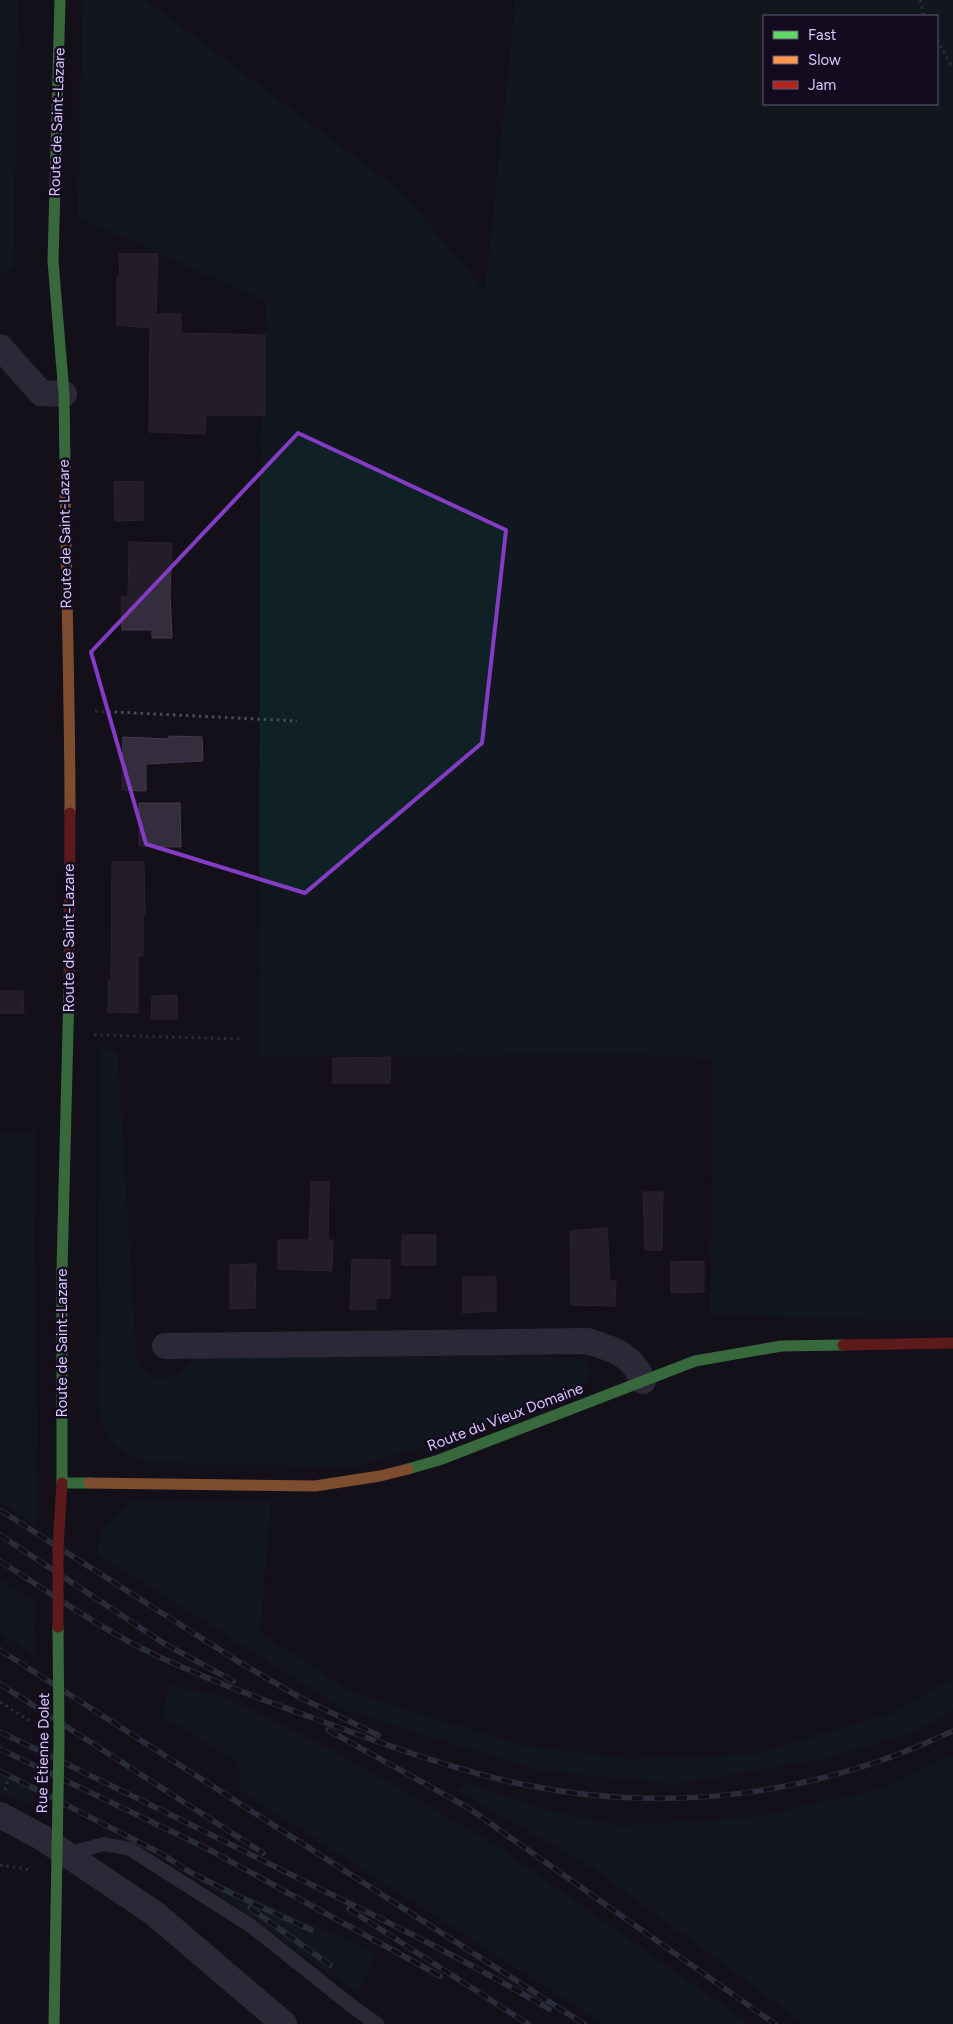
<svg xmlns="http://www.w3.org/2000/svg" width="953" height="2024" viewBox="0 0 953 2024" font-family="Figtree,sans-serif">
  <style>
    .green { fill: #102126; fill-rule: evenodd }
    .building { fill: #332d3d; stroke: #423a4e }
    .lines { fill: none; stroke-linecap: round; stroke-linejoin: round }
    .path { stroke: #464d5c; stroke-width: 3; stroke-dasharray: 2.5 4; stroke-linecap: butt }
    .lane { stroke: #4a455b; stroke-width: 14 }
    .street { stroke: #4a455b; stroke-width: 26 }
    .fast { stroke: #63d668; stroke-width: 11 }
    .slow { stroke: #ff974d; stroke-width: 11 }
    .jam { stroke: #b3261e; stroke-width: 11 }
    .rail-casing { stroke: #445165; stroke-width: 5.5 }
    .rail { stroke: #130c1e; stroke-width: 4; stroke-dasharray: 11; stroke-linecap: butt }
    .fast-bridge { stroke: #63d668; stroke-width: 11 }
    .jam-bridge { stroke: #b3261e; stroke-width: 11 }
    .marked { fill: none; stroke: #843cc5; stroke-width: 4; stroke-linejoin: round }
    .labels { text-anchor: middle; stroke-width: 5; stroke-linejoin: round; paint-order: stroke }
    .street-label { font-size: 15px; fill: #dac9ff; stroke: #130c1e }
  </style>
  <rect width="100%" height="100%" fill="#14101a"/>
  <path class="green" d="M0 0H18L13 269 0 273Z
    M83 0H145L400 191 485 291 516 0H953V1321L710 1315 713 1058 633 1054 259 1056 260 464 266 301 78 217ZM764 16H937V104H764Z
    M100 1050H117L137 1365 156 1379 179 1376 192 1359 224 1353 574 1357 584 1362 590 1372 585 1384 427 1446 353 1467 148 1462 128 1456 108 1438 99 1412Z
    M35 1132 37 1515V1527L0 1501V1133Z
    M134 1500H271L260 1633 353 1693 519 1745 630 1759 755 1754 893 1713 953 1679V1710L911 1733 822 1759 677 1784 538 1770 345 1710 98 1554C98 1527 114 1516 134 1500Z
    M0 1580 36 1603 35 1656 0 1632Z
    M169 1686 222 1696 338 1753 497 1846 749 2024H604L241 1791 238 1763 162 1715Z
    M953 1755V2024H805L593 1868 458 1791 466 1783 543 1809 620 1826 755 1817 878 1790Z
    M0 1773 33 1788V1806L0 1792Z
    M177 1865 376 1953 357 1993Z"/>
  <path class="building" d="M119 254H158L156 314H181V333L265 335V415H206L205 434 149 432 150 328 117 325V277H120Z
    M143 481V520L115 521 114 482Z
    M129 542 172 543 170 593 172 638H152V630H122L121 597H128Z
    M169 736 202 737 203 761 146 764V791L122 790 123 737 169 739Z
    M139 803H180L181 847 139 846Z
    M112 862H144L145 915 143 916V956H138V1013L108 1012V980H111Z
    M0 991H23L24 1013H0Z
    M177 995V1019H151L152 996Z
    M391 1057 390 1083H333V1058Z
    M311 1182H329L328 1240H333L332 1271 278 1269V1240H309Z
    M643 1192H663L662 1250H645Z
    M607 1228 610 1281H616L615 1306 571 1305 570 1231Z
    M402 1235H436V1265H402Z
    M352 1259 390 1260V1298H376V1309L350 1310Z
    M704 1261V1292L671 1293V1262Z
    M256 1264 255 1308 230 1309V1265Z
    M463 1277H496V1311L463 1313Z"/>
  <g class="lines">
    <path class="path" d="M920 0 924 16
      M937 40 953 68
      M95 711 297 721
      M94 1035 243 1039
      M0 1702 33 1723
      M5 1790 10 1771
      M0 1865 31 1870"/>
    <path class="lane" d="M67 1854 104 1844 130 1849 251 1926 353 2007 377 2024"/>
    <path class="street" d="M0 347 41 393 64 394
      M165 1346 587 1341C613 1349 632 1354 643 1381
      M0 1815 41 1837 154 1913 284 2024"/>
    <path class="fast" d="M60 0 53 261 64 394 65 467
      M69 990 62 1270V1483H89
      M408 1469 439 1460 695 1361 781 1346 843 1345"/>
    <path class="slow" d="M65 467C66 583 70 698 70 813
      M89 1483 315 1486 380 1476 408 1469"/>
    <path class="jam" d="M69 990 70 813
      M843 1345 953 1343"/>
    <defs>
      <path id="rail" d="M0 1510 239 1662 301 1698 378 1735
        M0 1535 165 1644 233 1681
        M0 1561C47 1591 94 1624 143 1649 204 1679 269 1702 332 1725 395 1748 460 1772 526 1785 671 1815 820 1794 953 1731
        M0 1650 584 2024
        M0 1684 263 1853
        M328 1730 467 1807 775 2024
        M0 1732C103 1781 206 1832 308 1883 390 1923 471 1963 549 2009
        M0 1749 206 1848 440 1976
        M0 1771 162 1854 188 1871 231 1893 311 1930
        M250 1908 330 1965
        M349 1909 528 2024"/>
    </defs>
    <use href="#rail" class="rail-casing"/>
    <use href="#rail" class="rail"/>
    <path class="fast-bridge" d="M54 2024 59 1740 58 1627"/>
    <path class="jam-bridge" d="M58 1627V1548L62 1483"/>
  </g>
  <path d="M0 0H953V2024H0ZM298 433 506 530 482 743 305 893 146 844 91 652Z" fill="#14101a" fill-opacity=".55" fill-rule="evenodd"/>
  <path class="marked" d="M298 433 506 530 482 743 305 893 146 844 91 652Z"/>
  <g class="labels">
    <g class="street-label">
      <text transform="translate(57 122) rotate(-88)" y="5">Route de Saint-Lazare</text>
      <text transform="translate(65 534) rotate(-91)" y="5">Route de Saint-Lazare</text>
      <text transform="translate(69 938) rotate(-90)" y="5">Route de Saint-Lazare</text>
      <text transform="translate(62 1343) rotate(-90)" y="5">Route de Saint-Lazare</text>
      <text transform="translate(505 1417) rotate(-21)" y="5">Route du Vieux Domaine</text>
      <text transform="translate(43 1753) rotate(-89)" y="5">Rue Étienne Dolet</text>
    </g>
  </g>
  <rect x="763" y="15" width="175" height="90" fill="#130c1e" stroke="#635878"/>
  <rect x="773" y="31" width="25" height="8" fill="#63d668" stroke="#635878"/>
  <text x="808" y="40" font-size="15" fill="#dac9ff">Fast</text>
  <rect x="773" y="56" width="25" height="8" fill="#ff974d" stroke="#635878"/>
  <text x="808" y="65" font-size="15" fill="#dac9ff">Slow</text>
  <rect x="773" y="81" width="25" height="8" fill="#b3261e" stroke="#635878"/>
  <text x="808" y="90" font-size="15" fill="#dac9ff">Jam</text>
</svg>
